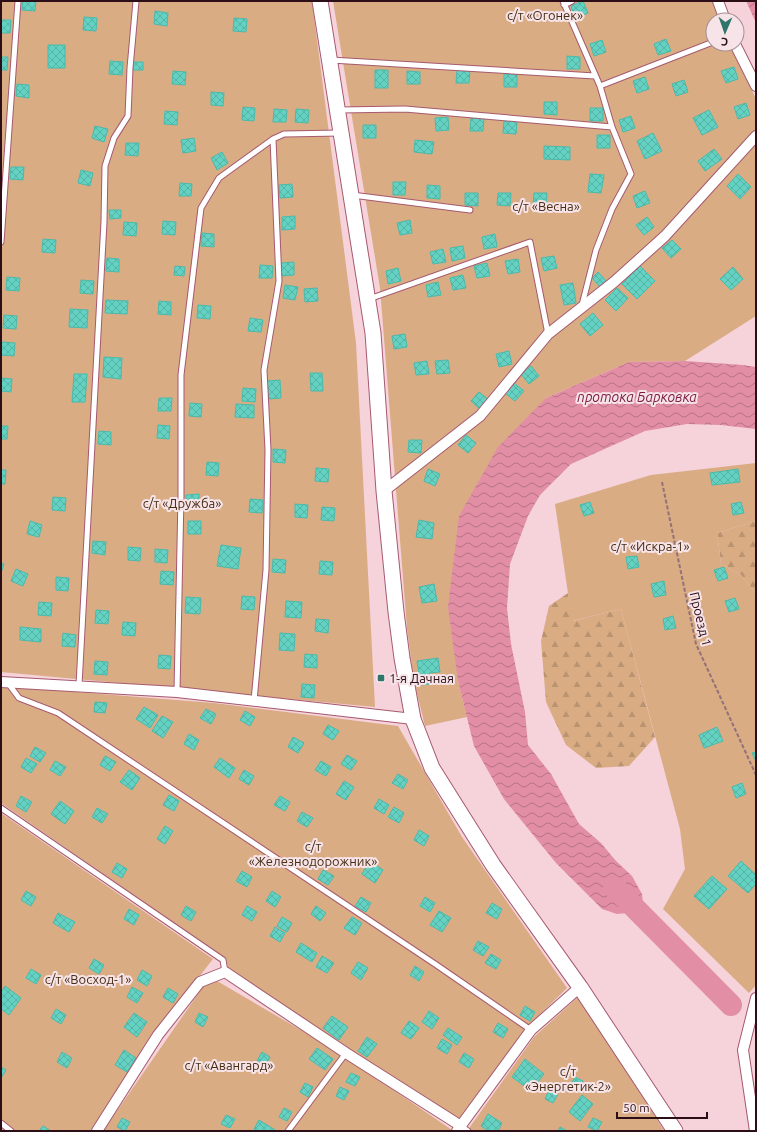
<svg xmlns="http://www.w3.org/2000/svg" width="757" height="1132" viewBox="0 0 757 1132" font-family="Ubuntu,sans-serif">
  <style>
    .forest { fill: url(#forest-firs) }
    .garden { fill: #d9ac84 }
    .water { fill: url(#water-waves) }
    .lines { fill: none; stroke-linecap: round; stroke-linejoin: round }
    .river { stroke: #e28ea5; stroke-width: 22 }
    .building { fill: url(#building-cross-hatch); stroke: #49baaa }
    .service-casing { stroke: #a6596f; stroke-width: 7 }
    .minor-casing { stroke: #a6596f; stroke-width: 12 }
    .secondary-casing { stroke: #a6596f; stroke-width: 17 }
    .path { stroke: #927179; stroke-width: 2; stroke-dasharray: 4 2; stroke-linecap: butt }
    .service { stroke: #fff; stroke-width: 5 }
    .minor { stroke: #fff; stroke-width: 10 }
    .secondary { stroke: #fff; stroke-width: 15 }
    .poi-dot { fill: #2f756b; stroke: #f7e4e8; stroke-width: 1.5 }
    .labels { text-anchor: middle; stroke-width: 4; stroke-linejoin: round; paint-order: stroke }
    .park-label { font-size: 13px; fill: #472d14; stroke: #f7e4e8 }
    .street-label { font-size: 13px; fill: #2c0e17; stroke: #f7e4e8 }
    .poi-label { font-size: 13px; fill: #2c0e17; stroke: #f7e4e8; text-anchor: start }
    .water-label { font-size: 14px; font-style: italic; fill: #7c1a40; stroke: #f7e4e8 }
  </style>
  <defs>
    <pattern id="forest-firs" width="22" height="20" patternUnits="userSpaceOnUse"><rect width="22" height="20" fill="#d9ac84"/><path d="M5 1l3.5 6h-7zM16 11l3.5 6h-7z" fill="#ba9371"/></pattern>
    <pattern id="water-waves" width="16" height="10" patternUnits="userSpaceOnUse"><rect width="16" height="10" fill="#e28ea5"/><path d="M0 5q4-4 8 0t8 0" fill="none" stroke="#b77285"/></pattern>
    <pattern id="building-cross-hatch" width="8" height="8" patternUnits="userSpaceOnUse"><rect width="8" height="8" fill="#64d2c2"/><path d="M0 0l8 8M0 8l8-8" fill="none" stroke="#57b3a6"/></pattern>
  </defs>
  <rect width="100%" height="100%" fill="#f6d2da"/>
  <path class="forest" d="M756 521V594L741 575 721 564 717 533Z
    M568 593 573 621 621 609 655 737 629 766 596 768 566 745 546 702 541 641 549 606Z"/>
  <path class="garden" d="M1 1H312L356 343 375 707 1 672Z
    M333 1H560L572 30H578L566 1H714L721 20H713V44H730L756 99V316L685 361 629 362 546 398 458 681 467 717 425 726 414 681 407 628 380 288Z
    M756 463V521L717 533 721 564 741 575 756 594V985L749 993 663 909 685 869 680 829 621 609 572 621 555 504 651 475Z
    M1 686 214 703 398 726 462 837 567 988 524 1030 459 1119 347 1050 229 970 225 958 1 803Z
    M1 813 213 959 155 1033 93 1131H1Z
    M217 981 335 1050 452 1130 451 1131H103L205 984Z
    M578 997 640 1091 664 1131H467L534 1037Z"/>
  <path class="water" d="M746 1H756V23L747 3Z
    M685 361 743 365 756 367V429L721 425 687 424 645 431 571 464 540 495 528 516 510 564 507 608 511 644 525 712 528 745 551 774 579 824 601 843 616 861 632 876 642 894 643 903 627 913 617 914 602 909 556 863 504 799 474 746 458 681 448 607 459 516 498 447 546 398 629 362Z"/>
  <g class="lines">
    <path class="river" d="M614 887 731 1005"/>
  </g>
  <path class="building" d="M23 1H36L35 11 22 10Z
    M583 1 588 13 575 18 571 6Z
    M155 11 168 13 167 26 154 24Z
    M84 17 97 18 96 31 83 30Z
    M234 18 247 19 246 32 233 31Z
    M1 20H11L10 33H1Z
    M666 39 671 51 658 55 654 44Z
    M602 40 606 52 594 56 590 44Z
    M48 45H65V68H48Z
    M567 56 580 57V69H567Z
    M1 57H8L7 70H1Z
    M110 61 123 62 122 75 109 74Z
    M133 62H143V70H133Z
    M734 67 738 79 726 83 721 71Z
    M375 70H388V88H375Z
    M457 70H470L469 83H456Z
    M173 71 186 72 185 85 172 84Z
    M407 71 420 72V84H407Z
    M504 74H517V87H504Z
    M645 77 649 89 637 93 633 81Z
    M684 80 688 92 676 96 672 84Z
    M17 84 29 85V98L16 96Z
    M211 92 224 93 223 106 211 105Z
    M544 102H557V115L544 114Z
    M746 103 750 115 738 119 734 107Z
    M243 107 255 108 254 121 242 120Z
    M590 108H603V121H590Z
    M274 109 287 110 286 122H273Z
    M296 109 309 110 308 123 295 122Z
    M709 110 718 127 702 135 693 118Z
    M165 111 178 112 177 125 164 124Z
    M631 116 635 128 623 132 619 120Z
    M448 117 449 130 436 131 435 118Z
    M471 118H484L483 131H470Z
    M504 121H517L516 134 503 133Z
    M363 125H376V138H363Z
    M95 126 108 129 104 142 92 138Z
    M653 133 662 151 645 159 637 141Z
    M597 135H610V148H597Z
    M194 138 196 151 183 153 181 140Z
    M415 140 434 142 432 154 414 152Z
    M126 143H139L138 156 125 155Z
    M544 146 570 147V160L544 159Z
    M714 149 722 159 705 171 698 161Z
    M222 152 228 163 217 170 211 158Z
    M11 167H24L23 180 10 179Z
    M81 170 93 173 90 186 78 183Z
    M590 174 604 175 601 193 588 192Z
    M738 174 751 187 740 199 727 186Z
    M393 182H406L405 195H393Z
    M180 183 192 184 191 196H179Z
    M292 184 293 197 280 198 279 185Z
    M427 185 440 186V199L427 198Z
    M645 191 650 203 637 208 633 196Z
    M465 193H478V206L465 205Z
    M498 193H511L510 206 497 205Z
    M534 193H547L546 206H533Z
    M109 210H121V218L110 219Z
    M295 216V229L282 230V217Z
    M647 217 654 227 644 235 636 225Z
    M410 220 412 233 400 235 397 223Z
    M163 221 176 222 175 235 162 234Z
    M124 222 137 223 136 236 123 235Z
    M202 233 214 234V247L201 246Z
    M495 234 497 247 484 249 482 237Z
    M43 239 56 240 55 253 42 252Z
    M672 240 681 249 671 258 662 248Z
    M463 246 465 258 452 261 450 248Z
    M443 249 446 262 433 264 430 252Z
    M554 256 557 268 544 271 541 258Z
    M107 258 119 259V272L106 271Z
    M518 259 520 272 508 274 505 261Z
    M294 262V275L281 276V263Z
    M487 263 490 276 477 278 474 266Z
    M260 265 273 266 272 278H259Z
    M175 266 185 267 184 276 174 275Z
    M640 266 655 281 637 299 622 284Z
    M733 267 743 279 731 290 720 279Z
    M398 268 401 281 388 284 386 271Z
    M598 272 607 282 601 288 592 278Z
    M463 275 466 288 453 290 450 278Z
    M7 277 20 278 19 291 6 290Z
    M81 280 94 281 93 294 80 293Z
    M438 282 441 295 428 297 426 285Z
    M573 283 576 303 564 305 560 285Z
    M285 285 298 287 295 300 283 298Z
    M317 288 318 301 305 302 304 289Z
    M617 288 628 298 616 311 605 300Z
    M106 300 128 301 127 314 105 313Z
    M159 301 171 302V315L158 314Z
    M198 305 211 306 210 319 197 318Z
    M70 309 88 310 87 328 69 327Z
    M593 313 603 325 590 336 580 324Z
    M4 315 17 316 16 329 3 328Z
    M250 318 263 320 261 332 248 331Z
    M405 334 407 347 394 349 392 336Z
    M2 342 15 343 14 356 1 355Z
    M509 351 512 364 499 367 496 354Z
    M104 357 122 358 121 379 103 377Z
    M448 360 450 373 437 374 435 361Z
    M427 361 429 374 416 375 414 363Z
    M531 366 539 376 529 384 521 374Z
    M310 373H322L323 391H311Z
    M74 374H87L85 402H72Z
    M1 378 12 379 11 392 1 391Z
    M280 380 281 398 268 399 267 381Z
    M514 383 524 391 515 401 505 393Z
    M243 388 256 389 255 402 242 401Z
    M479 392 489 400 481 410 471 401Z
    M159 398H172L171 411H158Z
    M190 403 202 404 201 417 189 416Z
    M236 404 254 405V418L235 417Z
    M158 425 170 426 169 439 157 438Z
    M1 426H8L7 439H1Z
    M99 431 111 432V445L98 444Z
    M466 435 476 443 468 453 458 445Z
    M409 440H422L421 453 408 452Z
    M273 449 286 450 285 463 273 462Z
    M207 462 219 463 218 476 206 475Z
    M316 468 329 469 328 482 315 481Z
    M428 469 440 474 435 486 424 481Z
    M738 469 740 482 712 485 710 473Z
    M1 470H6L5 484H1Z
    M199 494V507L187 508 186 495Z
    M53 497 66 498 65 511 52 510Z
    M250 499 263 500 262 513 249 512Z
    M590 502 594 513 584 516 580 505Z
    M741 502 744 513 733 515 731 504Z
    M295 504 308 505 307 518 295 517Z
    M322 507 335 508 334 521 321 520Z
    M419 520 434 523 432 539 416 537Z
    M30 521 42 525 39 537 27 534Z
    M188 521H201V534H188Z
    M93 541 106 542 105 555 92 553Z
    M221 545 241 548 238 569 217 566Z
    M128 547 141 548 140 561 128 560Z
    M155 549 168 550 167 563 155 562Z
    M637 556 639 567 628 569 626 557Z
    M273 559 286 560 285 573 272 572Z
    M320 561 333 562 332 575 319 574Z
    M1 563 4 564 1 573Z
    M724 567 728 578 718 581 714 570Z
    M16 569 28 574 23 586 11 581Z
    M161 571 174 572 173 585 160 584Z
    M56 577 69 578 68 591 56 590Z
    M664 581 666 595 654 597 651 584Z
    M434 584 437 601 422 603 419 587Z
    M242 596 255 597 254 610 241 609Z
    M186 597 201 598 200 614 185 613Z
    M735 598 739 609 729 612 725 601Z
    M286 601 302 602 301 618 285 617Z
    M39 602 52 603 51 616 38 615Z
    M96 610 109 611 108 624 95 623Z
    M673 616 676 628 665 630 663 619Z
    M316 619 329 620 328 633 315 631Z
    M123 622 136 623 135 636 122 635Z
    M20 627 41 629V642L20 640Z
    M63 633 76 635 75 647 62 646Z
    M280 633 295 634 294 651 279 650Z
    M305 654 317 655V668L304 667Z
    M159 655 171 656 170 669 158 668Z
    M438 658 440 672 429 673 431 684 421 685 417 661Z
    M95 661 108 662 107 675 94 674Z
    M302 684 315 685 314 698 301 697Z
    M95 702 107 703 105 713 94 712Z
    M144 707 158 715 150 728 136 719Z
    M206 709 216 714 211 724 200 718Z
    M245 711 255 717 250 726 240 720Z
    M162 716 173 722 163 738 152 731Z
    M328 725 339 731 333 740 323 734Z
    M717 727 723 741 704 748 699 735Z
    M189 734 199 740 194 750 184 744Z
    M293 737 304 743 298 753 288 747Z
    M35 747 46 753 40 762 30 756Z
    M756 752V761L752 753Z
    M347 755 357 761 351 770 341 764Z
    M105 756 116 762 110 771 100 765Z
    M26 758 37 764 31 773 21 767Z
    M220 758 235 768 229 778 214 767Z
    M55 761 66 767 60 776 50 770Z
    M321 761 331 767 326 776 315 770Z
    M129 770 140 778 132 790 120 782Z
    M244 770 254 776 249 785 239 779Z
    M398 774 408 780 403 789 392 783Z
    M344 781 354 787 346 800 336 794Z
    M742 783 746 794 736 798 732 787Z
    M169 795 179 801 174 811 163 805Z
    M21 796 32 802 26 812 16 806Z
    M280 796 290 802 285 811 274 805Z
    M379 799 389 805 384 814 374 808Z
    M60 801 74 811 65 824 51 814Z
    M394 807 404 813 399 823 388 817Z
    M97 808 108 814 102 823 92 817Z
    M302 812 313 818 307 827 297 821Z
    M165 826 173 831 165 844 157 839Z
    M419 830 429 836 424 846 414 840Z
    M370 861 383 870 375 883 362 874Z
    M741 861 756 875V884L748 893 728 876Z
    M117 863 127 869 122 878 112 872Z
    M323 870 334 876 328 885 318 879Z
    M242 871 252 877 247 887 236 881Z
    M712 876 727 889 709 909 694 896Z
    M26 891 36 897 31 906 21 900Z
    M272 891 281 897 275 907 266 901Z
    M361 897 371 903 366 912 355 906Z
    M425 897 435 903 430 912 420 906Z
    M492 903 502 909 497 919 486 913Z
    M186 906 196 912 191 921 181 915Z
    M247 906 257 912 252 921 242 915Z
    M316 906 326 913 320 921 311 914Z
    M129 909 139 915 134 925 124 919Z
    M439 911 451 918 442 932 430 925Z
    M58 913 75 922 69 932 53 923Z
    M282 917 292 923 287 932 277 926Z
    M352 917 362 923 355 935 344 928Z
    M275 927 285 933 280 942 270 936Z
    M478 941 489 947 483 956 473 950Z
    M301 943 317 953 312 962 296 952Z
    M491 954 501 960 496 969 485 963Z
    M322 956 334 963 327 973 316 967Z
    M94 959 104 965 99 974 89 968Z
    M358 962 368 968 361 980 351 973Z
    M415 966 424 972 419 981 410 975Z
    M31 969 41 975 36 984 26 978Z
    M142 970 152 976 147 986 137 980Z
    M5 986 21 998 9 1015 1 1009V992Z
    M132 987 143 993 137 1003 127 997Z
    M168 988 178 994 173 1003 163 997Z
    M525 1006 535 1012 530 1021 520 1015Z
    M56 1009 66 1015 61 1024 51 1018Z
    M429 1011 439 1018 432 1029 422 1022Z
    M134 1013 147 1022 137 1037 124 1027Z
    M199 1013 208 1017 203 1027 195 1022Z
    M332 1016 348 1027 339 1040 323 1028Z
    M409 1021 419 1028 411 1039 401 1033Z
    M498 1023 508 1029 503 1038 493 1032Z
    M448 1028 462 1037 457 1045 443 1035Z
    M367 1037 377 1044 367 1057 358 1051Z
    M442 1039 452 1045 447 1054 437 1048Z
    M317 1048 333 1059 325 1070 309 1059Z
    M124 1050 136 1058 127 1072 115 1065Z
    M62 1052 72 1058 67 1068 57 1062Z
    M262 1052 270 1057 265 1066 257 1061Z
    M464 1053 474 1059 469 1068 459 1062Z
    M525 1059 544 1074 531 1091 512 1077Z
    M1 1067 6 1070 1 1078Z
    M351 1073 360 1077 355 1086 346 1082Z
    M575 1077 583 1081 578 1090 570 1086Z
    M305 1083 313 1087 308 1097 300 1092Z
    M340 1087 349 1091 344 1100 336 1096Z
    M549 1090 558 1094 553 1103 545 1099Z
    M582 1095 593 1104 580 1121 569 1112Z
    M284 1108 292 1112 287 1121 279 1117Z
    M488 1114 502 1123 498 1131H489L481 1126Z
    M226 1115 235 1119 230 1128 221 1124Z
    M122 1118 130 1122 125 1131 117 1127Z
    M593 1118 602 1122 597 1131 588 1127Z
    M259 1120 275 1130V1131H257L254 1129Z
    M43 1126 51 1131H39Z
    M560 1127 567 1131H558Z"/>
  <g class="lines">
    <defs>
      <path id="service" d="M563 1 600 86 612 127 631 174 612 209 596 250 582 305
        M564 5 572 1
        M331 60 595 76
        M600 86 713 42
        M338 110 405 109 612 127
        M352 195 470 210
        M1 242 18 1
        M369 299 530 242 548 334
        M8 683 19 698 58 713 435 964 531 1030
        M79 685 104 222 105 166 114 138 128 116 130 68 136 1
        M177 692 181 496V375L201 208 219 178 273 139 284 134 340 133
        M254 701 266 570 268 450 264 370 279 281 273 139
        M1 808 223 960 225 972
        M1 1123 11 1131
        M461 1126 468 1131
        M288 1131 346 1053"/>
      <path id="minor" d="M718 1 725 20
        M735 44 756 86
        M384 491 480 416 548 334 614 282 665 236 756 136
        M1 682 177 692 413 719
        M97 1131 158 1035 200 982 225 972 346 1053 461 1126
        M457 1131 531 1030 580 987
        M755 1131 743 1050 756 998"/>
      <path id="secondary" d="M320 1 373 333 384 491 396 612 402 658 413 719 432 768 493 865 580 987 675 1131"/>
    </defs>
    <use href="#service" class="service-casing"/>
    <use href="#minor" class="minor-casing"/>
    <use href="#secondary" class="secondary-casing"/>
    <path class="path" d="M662 482 696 644 756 775"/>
    <use href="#service" class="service"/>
    <use href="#minor" class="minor"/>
    <use href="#secondary" class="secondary"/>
  </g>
  <rect class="poi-dot" x="377" y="674" width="8" height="8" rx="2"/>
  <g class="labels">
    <g class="park-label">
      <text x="545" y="20">с/т «Огонек»</text>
      <text x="546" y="211">с/т «Весна»</text>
      <text x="182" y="508">с/т «Дружба»</text>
      <text x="650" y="551">с/т «Искра-1»</text>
      <text x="313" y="851">с/т<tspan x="313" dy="15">«Железнодорожник»</tspan></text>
      <text x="88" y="984">с/т «Восход-1»</text>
      <text x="229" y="1070">с/т «Авангард»</text>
      <text x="568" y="1076">с/т<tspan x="568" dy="15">«Энергетик-2»</tspan></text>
    </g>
    <g class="street-label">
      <text transform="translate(701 619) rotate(76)" y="5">Проезд 1</text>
    </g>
    <g class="poi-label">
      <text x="389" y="683">1-я Дачная</text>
    </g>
    <g class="water-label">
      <text x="637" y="402">протока Барковка</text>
    </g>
  </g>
  <rect width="757" height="1132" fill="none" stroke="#2c0e17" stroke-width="4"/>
  <g transform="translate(725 32) rotate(182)"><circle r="19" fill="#f7e4e8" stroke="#a68e94"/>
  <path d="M0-3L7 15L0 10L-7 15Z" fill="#2f756b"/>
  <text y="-6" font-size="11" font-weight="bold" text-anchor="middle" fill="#2c0e17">С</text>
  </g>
  <path d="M617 1112v6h90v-6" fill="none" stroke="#2c0e17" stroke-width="2"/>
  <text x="623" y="1112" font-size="12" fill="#2c0e17" stroke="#f7e4e8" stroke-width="3" paint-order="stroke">50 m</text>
</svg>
